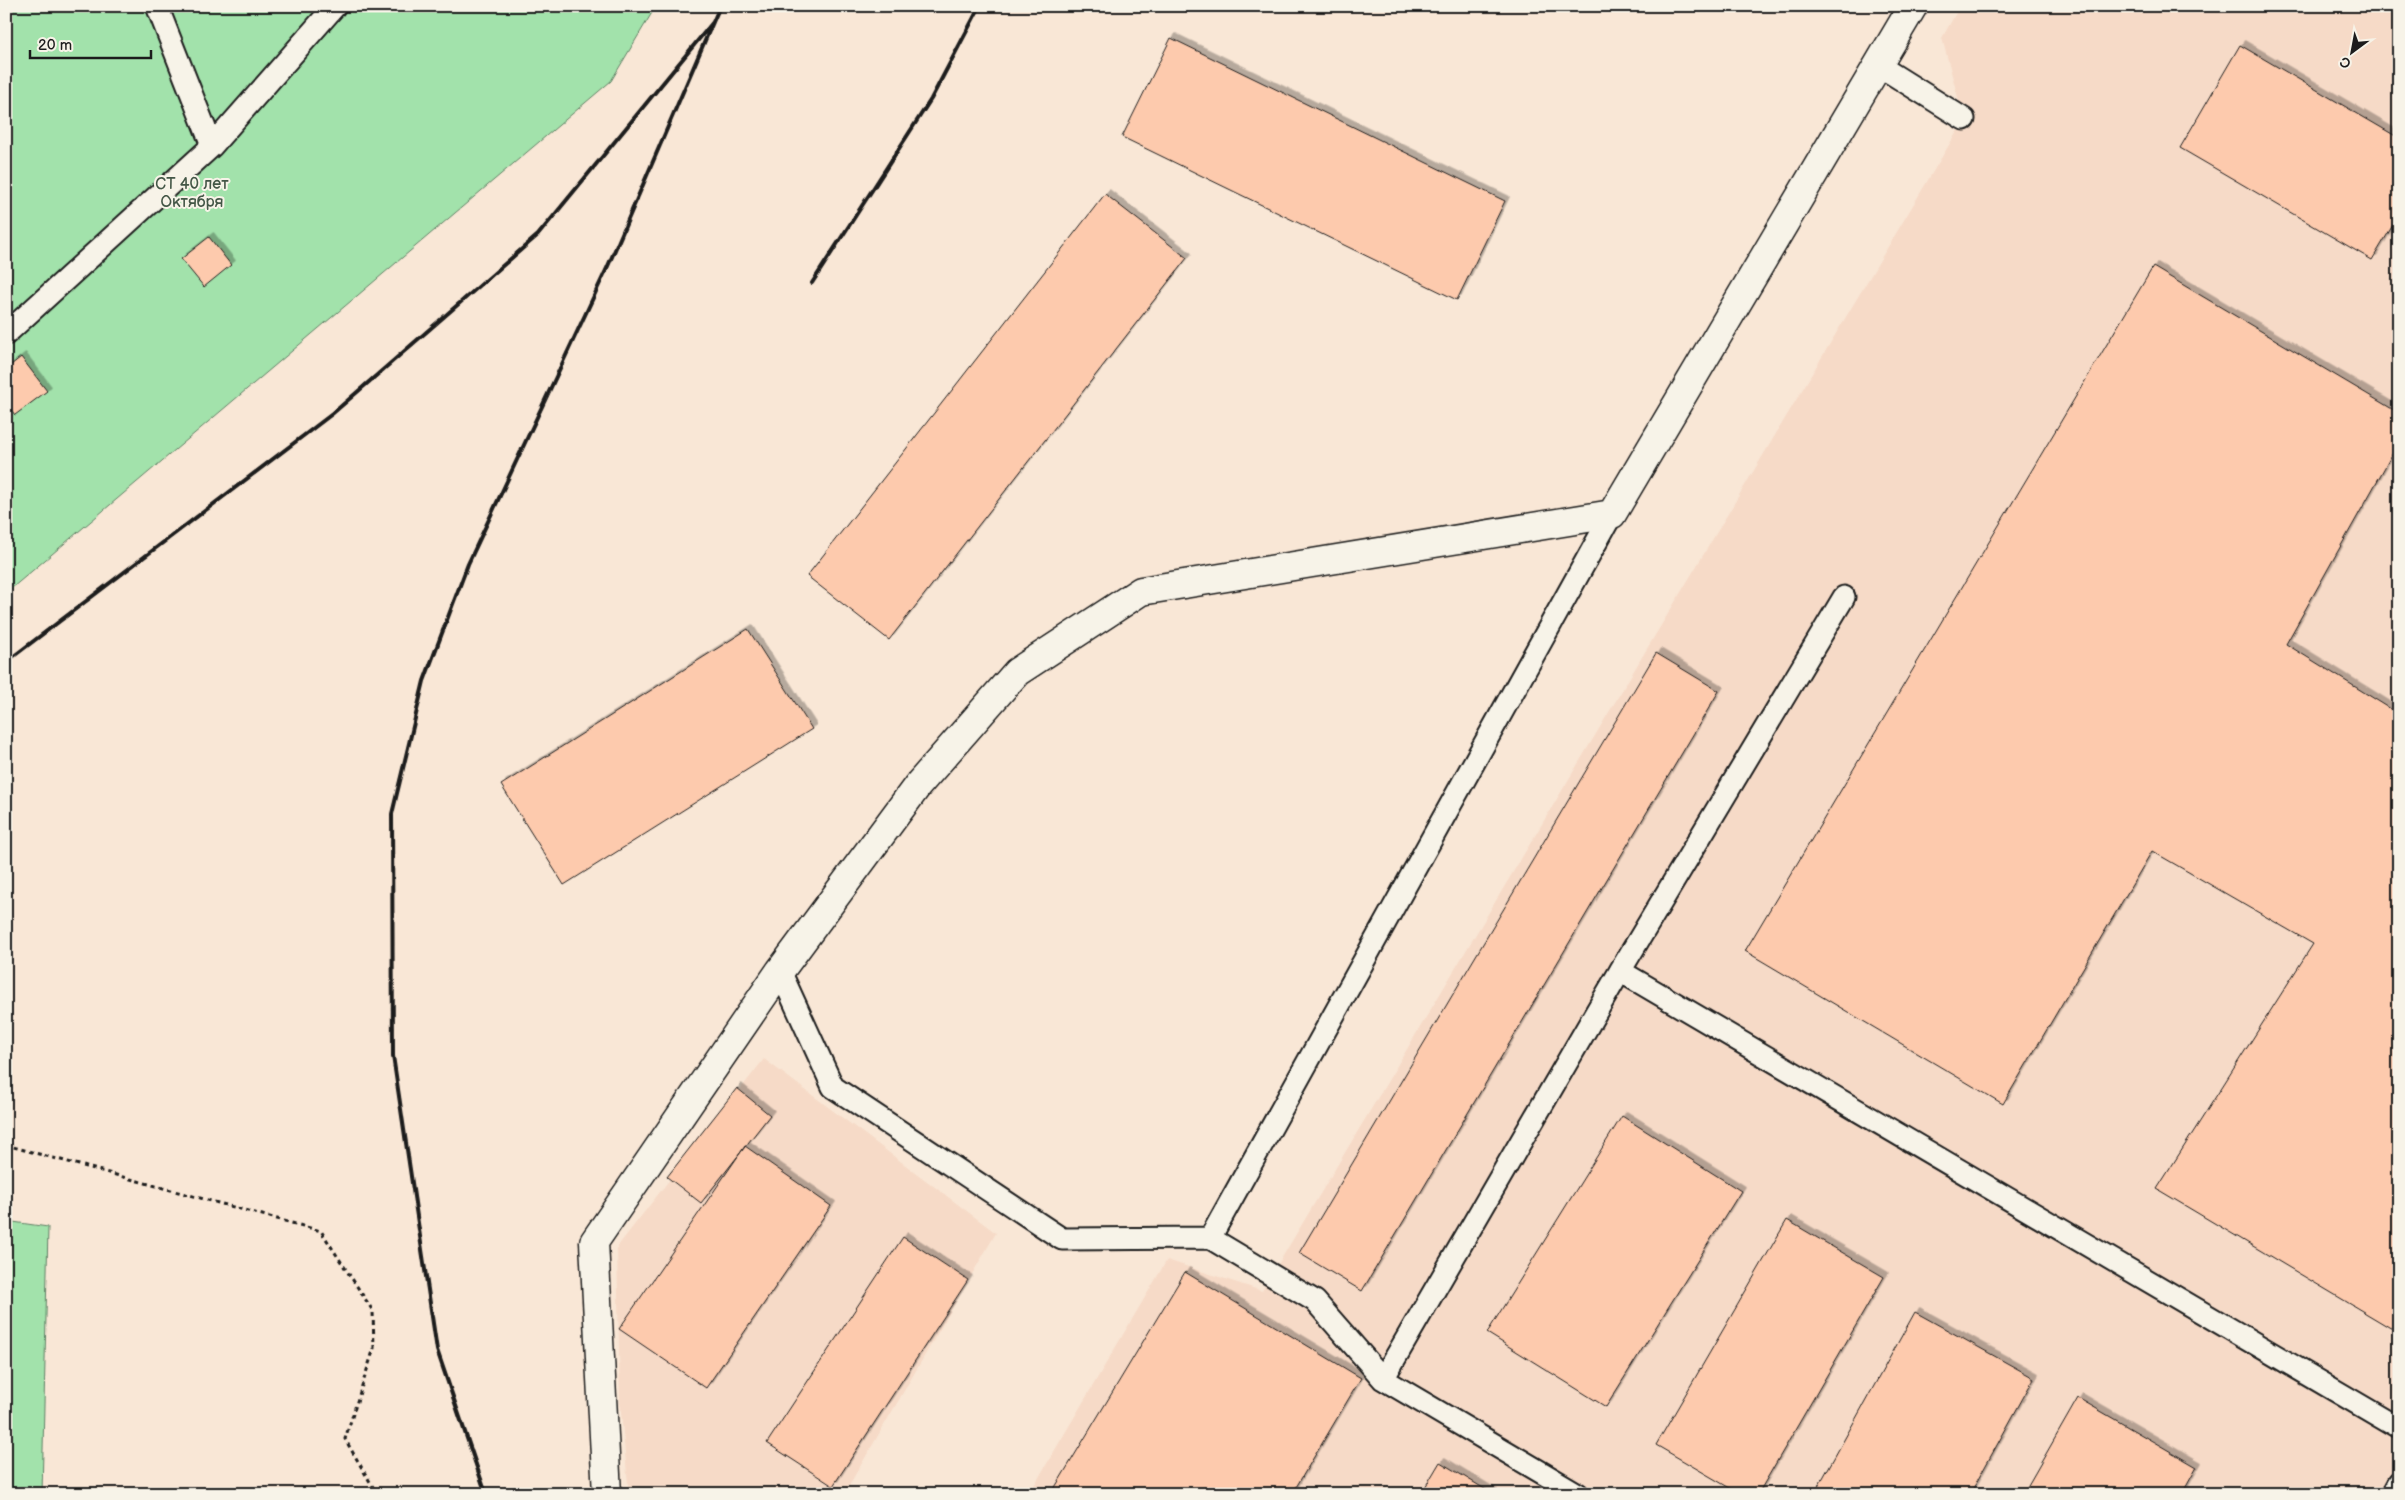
<svg xmlns="http://www.w3.org/2000/svg" width="2405" height="1500" viewBox="0 0 2405 1500" font-family="'Balsamiq Sans',sans-serif">
  <style>
    .built { fill: #f6dac7 }
    .green { fill: #a2e2ab; stroke: #5f7f64 }
    .building { fill: #fdcaad; stroke: #1c1c1c; filter: url(#shadow) }
    .lines { fill: none; stroke-linecap: round; stroke-linejoin: round }
    .service-casing { stroke: #1c1c1c; stroke-width: 25 }
    .minor-casing { stroke: #1c1c1c; stroke-width: 31 }
    .path { stroke: #1c1c1c; stroke-width: 3; stroke-dasharray: 4 4; stroke-linecap: butt }
    .service { stroke: #f7f3e8; stroke-width: 21 }
    .minor { stroke: #f7f3e8; stroke-width: 28 }
    .rail { stroke: #1c1c1c; stroke-width: 4 }
    .labels { text-anchor: middle; stroke-width: 4; stroke-linejoin: round; paint-order: stroke }
    .park-label { font-size: 16px; fill: #445747; stroke: #f7f3e8 }
  </style>
  <defs>
    <filter id="shadow"><feDropShadow dx="4.5" dy="-4.5" stdDeviation="0" flood-color="#0004"/></filter>
  </defs>
  <rect width="100%" height="100%" fill="#f9e7d6"/>
  <filter id="ink" filterUnits="userSpaceOnUse"><feTurbulence type="fractalNoise" baseFrequency=".02" numOctaves="2"/><feDisplacementMap in="SourceGraphic" scale="10" xChannelSelector="R" yChannelSelector="G"/><feConvolveMatrix kernelMatrix="1 2 1 2 8 2 1 2 1" color-interpolation-filters="sRGB"/></filter>
  <g filter="url(#ink)">
    <path class="built" d="M1960 6H2399V1494H1029L1167 1260 1262 1291 1964 120 1942 38Z
      M764 1059 996 1233 844 1494H629L620 1402 617 1247Z"/>
    <path class="green" d="M6 6H656L611 81 6 593Z
      M6 1221 48 1227 42 1494H6Z"/>
    <path class="building" d="M1171 38 1505 201 1457 300 1122 137Z
      M2240 45 2399 138V215L2372 260 2180 148Z
      M1105 194 1187 258 889 640 807 576Z
      M209 237 231 265 204 287 181 259Z
      M2153 267 2399 413V442L2286 644 2399 714V1333L2157 1189 2313 944 2152 851 2003 1104 1745 951Z
      M21 357 47 391 15 415 6 403V369Z
      M748 629 812 729 564 885 501 785Z
      M1656 653 1719 691 1362 1291 1299 1253Z
      M737 1088 770 1115 701 1203 667 1177Z
      M1622 1116 1741 1191 1606 1407 1487 1333Z
      M745 1146 831 1206 706 1388 619 1329Z
      M1787 1220 1884 1277 1758 1494H1740L1656 1445Z
      M903 1237 968 1280 833 1486 767 1443Z
      M1185 1272 1361 1378 1292 1494H1051Z
      M1915 1312 2034 1378 1970 1494H1814Z
      M2078 1398 2197 1467 2182 1494H2023Z
      M1440 1462 1493 1494H1421Z"/>
    <g class="lines">
      <defs>
        <path id="service" d="M157 6 212 146
          M1878 65 1964 119
          M6 334 212 146 335 6
          M780 971 833 1087 1062 1239 1210 1238 1612 514
          M1620 971 1844 597
          M1210 1238 1315 1301 1383 1379 1578 1494
          M1383 1379 1620 971 2399 1428
          M2393 1494 2399 1483"/>
        <path id="minor" d="M607 1494 594 1242 780 971 918 785 1017 672 1141 591 1612 514 1913 6"/>
      </defs>
      <use href="#service" class="service-casing"/>
      <use href="#minor" class="minor-casing"/>
      <path class="path" d="M6 1145 321 1231 373 1311 374 1348 345 1439 377 1494"/>
      <use href="#service" class="service"/>
      <use href="#minor" class="minor"/>
      <path class="rail" d="M812 283 931 99 980 6
        M6 662 332 414 538 235 713 22 720 6
        M486 1494 437 1350 393 1056 392 814 424 681 468 564 608 266 713 22"/>
    </g>
  </g>
  <g class="labels">
    <g class="park-label">
      <text x="192" y="189">СТ 40 лет<tspan x="192" dy="18">Октября</tspan></text>
    </g>
  </g>
  <rect width="2405" height="1500" fill="none" stroke="#f7f3e8" stroke-width="25"/>
  <rect x="12" y="12" width="2380" height="1475" fill="none" stroke="#1c1c1c" stroke-width="2" filter="url(#ink)"/>
  <g transform="translate(2352 52) rotate(212)" stroke="#f7f3e8" stroke-width="4" paint-order="stroke">
  <path d="M0-4L9 19L0 12L-9 19Z" fill="#1c1c1c"/>
  <text y="-8" font-size="14" font-weight="bold" text-anchor="middle" fill="#1c1c1c">С</text>
  </g>
  <path d="M30 50v8h121v-8" fill="none" stroke="#1c1c1c" stroke-width="2.5"/>
  <text x="38" y="50" font-size="15" fill="#1c1c1c" stroke="#f7f3e8" stroke-width="4" paint-order="stroke">20 m</text>
</svg>
